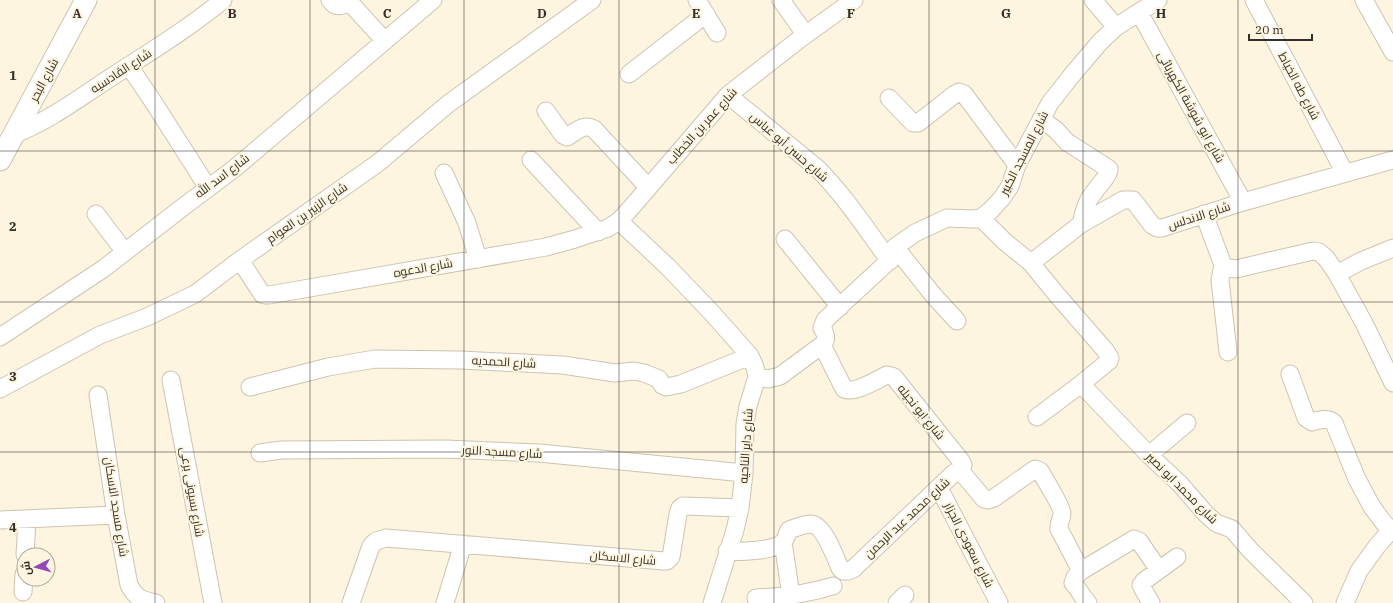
<svg xmlns="http://www.w3.org/2000/svg" width="1393" height="603" viewBox="0 0 1393 603" font-family="'IBM Plex Serif',Cairo,serif">
  <style>
    .lines { fill: none; stroke-linecap: round; stroke-linejoin: round }
    .minor-casing { stroke: #cdc4b0; stroke-width: 19 }
    .tertiary-casing { stroke: #cdc4b0; stroke-width: 23 }
    .minor { stroke: #fff; stroke-width: 17 }
    .tertiary { stroke: #fff; stroke-width: 21 }
    .grid { fill: none; stroke: #333028; stroke-width: 1; stroke-opacity: 0.55 }
    .labels { text-anchor: middle; stroke-width: 4; stroke-linejoin: round; paint-order: stroke }
    .street-label { font-size: 12px; fill: #333028; stroke: #fef5e0 }
    .grid-label { font-size: 13px; text-anchor: middle; font-weight: bold; fill: #333028; stroke: #fef5e0; stroke-width: 4; stroke-linejoin: round; paint-order: stroke }
  </style>
  <rect width="100%" height="100%" fill="#fef5e0"/>
  <g class="lines">
    <defs>
      <path id="minor" d="M330 0C335 7 340 7 347 3L353 6 385 41
        M697 0 717 33
        M781 0 805 34
        M1093 0 1116 27
        M1254 0 1345 173
        M1364 0 1393 52
        M1139 12 1243 202
        M129 66 154 103 208 188
        M629 74 706 14
        M728 95 817 168C845 196 866 229 890 261
        M889 98 913 123H918L955 94 959 92 964 94 1017 165
        M546 111 563 135 567 137C576 132 583 123 594 129L648 187
        M1041 119 1056 130 1067 142 1109 169C1109 174 1105 178 1102 182 1088 199 1086 202 1081 224
        M15 134C49 121 79 98 110 78 148 53 188 29 223 0
        M531 160 598 232
        M444 173 467 223 478 259
        M96 214 125 252
        M1204 214 1223 265 1227 268 1236 269 1313 251 1319 252 1326 258 1337 274 1365 325 1393 383
        M981 218 1004 241 1031 263 1057 295 1105 350 1110 358 1109 361 1081 384 1037 417
        M619 221 668 267 712 313 750 356 755 367 757 377 748 406 745 424 744 473 740 508 735 530 712 603
        M785 239 840 307
        M895 247 934 296 957 321
        M240 260 262 294 265 295H269L546 247 575 239 608 228 619 221 630 209 728 95 801 38 854 0
        M1031 263 1081 224 1123 200H1133L1152 225 1157 228H1162L1243 202 1393 160
        M1223 265 1220 280 1228 352
        M1337 274 1361 261 1393 248
        M0 337 103 269 183 207 235 168 433 0
        M822 345 844 389C855 394 876 380 887 375L894 377 961 461 963 465 960 472
        M1290 374 1306 418 1312 422C1319 420 1328 417 1334 423L1357 479 1372 507 1390 531
        M757 377 768 379 780 376 822 345C828 339 826 334 822 328L825 320 892 258 895 247 915 233 947 218 973 219 981 218 991 210 1002 198 1010 186 1017 165 1050 103 1072 75 1100 42 1116 27 1158 0
        M171 380 213 603
        M1081 384 1149 455 1180 484 1206 514 1216 523 1232 529 1250 550 1304 603
        M250 387 328 367 375 359 461 360 563 365 615 373 634 371 644 373 659 379 662 385 666 387 681 384 750 356
        M0 389 100 335 147 317 195 294 240 260 378 163 448 104 592 0
        M98 395 116 515 129 585C136 598 141 600 156 603
        M260 453 281 450 445 449 539 453 744 473
        M1149 455 1187 423
        M939 488 999 603
        M0 520 116 515
        M783 542 791 596
        M727 551C739 552 776 551 783 542 786 539 787 534 789 530 795 528 804 524 811 524 824 525 835 557 840 568L843 571H848L853 569 954 473 960 472 964 475 984 499 988 500 994 498 1035 469 1040 471 1043 476C1047 483 1062 507 1062 513 1062 519 1058 523 1059 529L1081 571
        M25 555 27 520
        M23 592 24 574
        M756 598C783 597 807 594 833 586
        M351 603 371 546 376 541 386 538 664 561H667L671 557 678 514 680 508 683 506 740 508
        M445 603 463 544
        M897 603 905 595
        M1088 603C1081 596 1080 590 1073 583L1075 577 1081 571 1134 539 1139 541 1159 570
        M1151 603 1143 589 1141 585 1144 581 1177 557
        M1345 603 1359 571 1377 546 1393 528"/>
      <path id="tertiary" d="M0 160 86 0"/>
    </defs>
    <use href="#minor" class="minor-casing"/>
    <use href="#tertiary" class="tertiary-casing"/>
    <use href="#minor" class="minor"/>
    <use href="#tertiary" class="tertiary"/>
  </g>
  <path class="grid" d="M155 0V603M310 0V603M464 0V603M619 0V603M774 0V603M929 0V603M1083 0V603M1238 0V603M0 151H1393M0 302H1393M0 452H1393"/>
  <g class="labels">
    <g class="street-label">
      <text transform="translate(121 71) rotate(-33)" y="4">شارع القادسيه</text>
      <text transform="translate(44 80) rotate(-62)" y="4">شارع البحر</text>
      <text transform="translate(1299 86) rotate(62)" y="4">شارع طه الخياط</text>
      <text transform="translate(1191 107) rotate(61)" y="4">شارع ابو شوشة الكهربائى</text>
      <text transform="translate(702 126) rotate(-48)" y="4">شارع عمر بن الخطاب</text>
      <text transform="translate(789 147) rotate(41)" y="4">شارع حسن أبو عباس</text>
      <text transform="translate(1024 153) rotate(-63)" y="4">شارع المسجد الكبير</text>
      <text transform="translate(222 176) rotate(-37)" y="4">شارع اسد الله</text>
      <text transform="translate(307 213) rotate(-35)" y="4">شارع الزبير بن العوام</text>
      <text transform="translate(1199 216) rotate(-18)" y="4">شارع الاندلس</text>
      <text transform="translate(423 268) rotate(-10)" y="4">شارع الدعوه</text>
      <text transform="translate(504 362) rotate(3)" y="4">شارع الحمديه</text>
      <text transform="translate(921 412) rotate(51)" y="4">شارع ابو نجيله</text>
      <text transform="translate(746 446) rotate(-86)" y="4">شارع داير الناحيه</text>
      <text transform="translate(502 452) rotate(3)" y="4">شارع مسجد النور</text>
      <text transform="translate(1182 488) rotate(45)" y="4">شارع محمد ابو نصير</text>
      <text transform="translate(192 492) rotate(80)" y="4">شارع بسيونى برعى</text>
      <text transform="translate(116 507) rotate(81)" y="4">شارع مسجد الاسكان</text>
      <text transform="translate(907 518) rotate(-43)" y="4">شارع محمد عبد الرحمن</text>
      <text transform="translate(969 545) rotate(63)" y="4">شارع سعودى الجزار</text>
      <text transform="translate(623 558) rotate(5)" y="4">شارع الاسكان</text>
    </g>
  </g>
  <g class="grid-label">
    <text x="77" y="18">A</text>
    <text x="232" y="18">B</text>
    <text x="387" y="18">C</text>
    <text x="542" y="18">D</text>
    <text x="696" y="18">E</text>
    <text x="851" y="18">F</text>
    <text x="1006" y="18">G</text>
    <text x="1161" y="18">H</text>
    <text x="13" y="80">1</text>
    <text x="13" y="231">2</text>
    <text x="13" y="381">3</text>
    <text x="13" y="532">4</text>
  </g>
  <g transform="translate(36 567) rotate(264)"><circle r="19" fill="#fef5e0" stroke="#ada696"/>
  <path d="M0-3L7 15L0 10L-7 15Z" fill="#9447b8"/>
  <text y="-6" font-size="11" font-weight="bold" text-anchor="middle" fill="#333028">ش</text>
  </g>
  <path d="M1249 34v6h63v-6" fill="none" stroke="#333028" stroke-width="2"/>
  <text x="1255" y="34" font-size="12" fill="#333028" stroke="#fef5e0" stroke-width="3" paint-order="stroke">20 m</text>
</svg>
